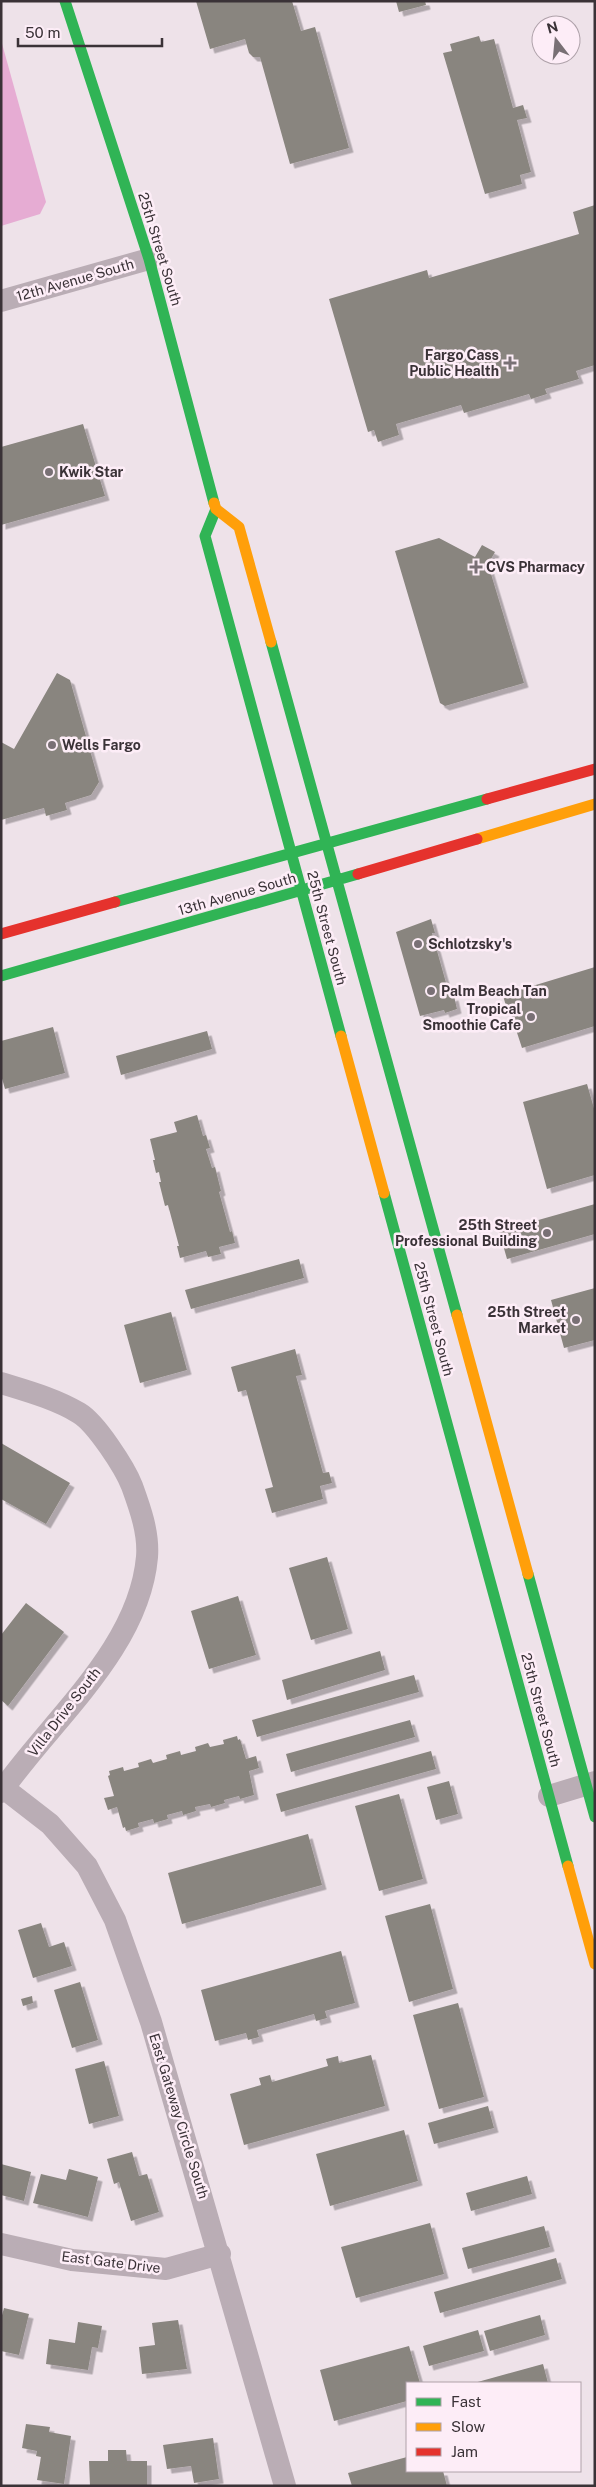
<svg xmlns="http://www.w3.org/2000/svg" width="596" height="2487" viewBox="0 0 596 2487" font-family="'Public Sans',sans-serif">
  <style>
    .water { fill: #e6acd3 }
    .building { fill: #89857f; filter: url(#shadow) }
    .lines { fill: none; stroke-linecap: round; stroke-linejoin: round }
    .street { stroke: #baadb5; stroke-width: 22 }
    .fast { stroke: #30b455; stroke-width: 11 }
    .slow { stroke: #ff9f0a; stroke-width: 11 }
    .jam { stroke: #e5322d; stroke-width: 11 }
    .poi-dot { fill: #797075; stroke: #fdedf7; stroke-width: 2 }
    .labels { text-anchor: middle; stroke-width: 5; stroke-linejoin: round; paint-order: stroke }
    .street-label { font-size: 14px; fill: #3a3237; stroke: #fdedf7 }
    .poi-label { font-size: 14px; font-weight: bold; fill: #3a3237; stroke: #fdedf7; text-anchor: start }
  </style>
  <defs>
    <filter id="shadow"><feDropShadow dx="4.5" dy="4.5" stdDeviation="0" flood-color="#0004"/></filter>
  </defs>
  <rect width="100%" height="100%" fill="#eee2e9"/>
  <path class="water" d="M1 40 46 202 40 214 1 226Z"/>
  <path class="building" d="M196 1H292L301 31 315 27 349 148 290 164 260 57H253L249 53 245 39 210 49Z
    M396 1H425L426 5 399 12Z
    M479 36 481 42 494 39 513 108 523 105 527 118 517 120 531 172 520 175 522 184 485 194 443 53 452 51 450 44Z
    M595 205V365L576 371 579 379 545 389 547 394 531 399 529 394 464 413 461 405 396 424 399 435 378 442 374 430 368 432 329 299 427 270 429 278 579 234 573 212Z
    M83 424 105 496 1 525V447Z
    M439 538 475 557 482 545 495 552 488 564 524 683 445 706 440 703 395 551Z
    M57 673 70 680 99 782 91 795 65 803 67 810 46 816 44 808 1 820V742L14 749Z
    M431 919 435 933H432L450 997 454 996 457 1009 445 1013 444 1010 420 1016 396 932Z
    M595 967V1026L522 1048 508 1005 506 1006 502 992 515 988 516 991Z
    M53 1027 65 1073 5 1089 1 1075V1041Z
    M207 1031 212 1049 121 1075 116 1056Z
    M587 1084 595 1112V1175L547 1189 523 1102Z
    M197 1115 203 1136 206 1135 210 1148 206 1149 212 1168 215 1167 221 1191 219 1192 230 1232 232 1231 235 1243 219 1247 221 1254 208 1257 206 1251 180 1258 177 1246H179L168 1205 165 1206 159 1182H161L159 1172 156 1173 153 1160H155L150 1139 177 1132 174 1122Z
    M595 1204V1234L507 1259 499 1231Z
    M299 1259 304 1278 191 1309 185 1290Z
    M595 1288V1340L564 1348 551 1300Z
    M171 1312 187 1370 140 1383 124 1325Z
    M295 1349 302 1375 296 1376 323 1473 329 1472 332 1483 320 1486 323 1499 272 1513 265 1489 273 1487 246 1390 238 1392 231 1367Z
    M1 1443 70 1483 46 1524 1 1499Z
    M327 1557 348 1629 311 1640 289 1568Z
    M238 1596 256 1655 209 1669 191 1611Z
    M26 1603 64 1632 8 1706 1 1700V1635Z
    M380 1651 385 1670 287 1700 282 1680Z
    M414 1675 419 1692 257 1737 252 1720Z
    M410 1720 415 1737 291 1772 286 1754Z
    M237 1736 238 1740 240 1739 246 1759 256 1756 259 1768 249 1771 254 1795 240 1799 239 1796 224 1800 225 1803 211 1807 210 1804 195 1807 196 1811 183 1815 182 1811 167 1815 168 1819 154 1823 153 1819 138 1823 139 1827 126 1831 125 1827 123 1828 117 1807 108 1810 104 1798 114 1796 108 1776 110 1775 109 1771 123 1767 124 1771 139 1767 138 1763 151 1759 153 1763 167 1759 166 1755 180 1751 181 1755 196 1751 195 1747 208 1743 210 1747 224 1744 223 1740Z
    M431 1751 436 1769 281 1812 276 1794Z
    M449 1781 458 1814 436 1820 427 1787Z
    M399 1794 423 1879 379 1891 355 1806Z
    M308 1834 322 1885 182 1924 168 1873Z
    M430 1904 453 1989 409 2002 385 1916Z
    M41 1923 49 1947 64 1942 72 1966 33 1978 18 1930Z
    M341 1951 355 2003 325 2011 327 2018 316 2021 314 2014 257 2030 259 2037 248 2040 246 2033 215 2041 201 1990Z
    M80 1982 98 2040 72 2048 54 1990Z
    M32 1996 33 2003 23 2006 21 1999Z
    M458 2003 484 2097 439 2109 413 2015Z
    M371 2055 385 2106 244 2145 230 2094 261 2085 259 2078 270 2075 272 2082 328 2066 326 2059 338 2056 339 2063Z
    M104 2061 119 2116 89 2124 75 2069Z
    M488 2106 494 2128 434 2144 428 2123Z
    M404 2130 418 2181 330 2206 316 2154Z
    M132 2152 139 2176 147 2174 159 2212 131 2221 119 2182 114 2184 107 2159Z
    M1 2164 31 2172 24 2201 1 2195Z
    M69 2169 98 2177 88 2217 33 2203 41 2174 66 2180Z
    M527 2176 532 2194 471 2211 466 2193Z
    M430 2223 444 2274 356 2298 341 2247Z
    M544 2226 550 2247 468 2269 462 2248Z
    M556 2258 562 2279 440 2313 434 2292Z
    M4 2308 29 2314 19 2355 1 2351V2319Z
    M540 2315 545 2335 490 2351 484 2331Z
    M178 2320 187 2369 142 2374 139 2347 155 2345 152 2323Z
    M78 2322 102 2326 98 2348 92 2347 88 2370 46 2364 49 2339 75 2343Z
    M478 2330 484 2351 429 2366 423 2346Z
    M409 2346 420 2383H407V2401L334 2421 320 2370Z
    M543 2364 548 2383H474Z
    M26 2424 50 2427 49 2432 71 2436 64 2484 37 2480 41 2457 36 2456 37 2451 22 2448Z
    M213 2438 219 2479 194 2483 191 2466 167 2469 163 2445Z
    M108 2450H126L127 2461H147V2486H90L89 2461H108Z
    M407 2457V2471H443L447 2486H352L348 2473Z"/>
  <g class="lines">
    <path class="street" d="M1 301 149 259
      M1 1383C27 1391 56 1399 79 1413 96 1423 125 1468 132 1486 140 1508 149 1533 147 1557 139 1649 51 1720 1 1792
      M1 1786 50 1824 87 1866 115 1920 151 2022 285 2486
      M549 1796 595 1782
      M1 2244 72 2260 166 2269 220 2254"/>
    <path class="fast" d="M65 1 149 259 214 503
      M216 509 205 536 341 1036
      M271 642 457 1315
      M115 902 487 799
      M1 976 358 874
      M384 1193 568 1866
      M528 1574 595 1817"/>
    <path class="slow" d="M214 503 216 509 239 527 271 642
      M477 839 595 804
      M341 1036 384 1193
      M457 1315 528 1574
      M568 1866 595 1964"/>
    <path class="jam" d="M487 799 595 769
      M358 874 477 839
      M1 934 115 902"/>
  </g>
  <g class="poi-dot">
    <path d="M507.5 355.5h5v5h5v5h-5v5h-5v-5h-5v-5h5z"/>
    <circle cx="49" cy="472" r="5"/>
    <path d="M473.5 559.5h5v5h5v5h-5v5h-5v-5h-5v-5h5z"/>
    <circle cx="52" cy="745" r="5"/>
    <circle cx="418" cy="944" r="5"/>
    <circle cx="431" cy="991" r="5"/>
    <circle cx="531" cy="1017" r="5"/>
    <circle cx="547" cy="1233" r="5"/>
    <circle cx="576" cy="1320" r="5"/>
  </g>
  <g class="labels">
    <g class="street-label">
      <text transform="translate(160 249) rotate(73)" y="5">25th Street South</text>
      <text transform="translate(75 280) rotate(-16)" y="5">12th Avenue South</text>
      <text transform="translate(237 894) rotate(-16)" y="5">13th Avenue South</text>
      <text transform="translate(327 928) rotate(75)" y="5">25th Street South</text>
      <text transform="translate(434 1319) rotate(75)" y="5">25th Street South</text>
      <text transform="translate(541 1710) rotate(75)" y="5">25th Street South</text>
      <text transform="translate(64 1712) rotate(-52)" y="5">Villa Drive South</text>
      <text transform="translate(179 2116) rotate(73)" y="5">East Gateway Circle South</text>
      <text transform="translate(111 2262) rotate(7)" y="5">East Gate Drive</text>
    </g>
    <g class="poi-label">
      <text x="499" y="360" text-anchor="end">Fargo Cass<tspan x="499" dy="16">Public Health</tspan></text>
      <text x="59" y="477">Kwik Star</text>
      <text x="486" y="572">CVS Pharmacy</text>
      <text x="62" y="750">Wells Fargo</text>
      <text x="428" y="949">Schlotzsky's</text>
      <text x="441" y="996">Palm Beach Tan</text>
      <text x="521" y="1014" text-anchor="end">Tropical<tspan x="521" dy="16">Smoothie Cafe</tspan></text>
      <text x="537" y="1230" text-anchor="end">25th Street<tspan x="537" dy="16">Professional Building</tspan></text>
      <text x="566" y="1317" text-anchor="end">25th Street<tspan x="566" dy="16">Market</tspan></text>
    </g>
  </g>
  <rect width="596" height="2487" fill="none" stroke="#3a3237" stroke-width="5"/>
  <rect x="406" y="2382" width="175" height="90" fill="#fdedf7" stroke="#afa2aa"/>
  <rect x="416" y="2398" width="25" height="8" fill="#30b455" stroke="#afa2aa"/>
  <text x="451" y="2407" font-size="15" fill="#3a3237">Fast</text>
  <rect x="416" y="2423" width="25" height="8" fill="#ff9f0a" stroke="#afa2aa"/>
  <text x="451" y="2432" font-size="15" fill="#3a3237">Slow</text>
  <rect x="416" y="2448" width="25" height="8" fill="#e5322d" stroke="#afa2aa"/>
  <text x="451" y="2457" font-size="15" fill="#3a3237">Jam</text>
  <g transform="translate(556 40) rotate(344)"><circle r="24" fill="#fdedf7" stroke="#afa2aa"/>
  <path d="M0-4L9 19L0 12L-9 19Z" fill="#797075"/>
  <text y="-8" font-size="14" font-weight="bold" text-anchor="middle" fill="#3a3237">N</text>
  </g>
  <path d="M18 38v8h144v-8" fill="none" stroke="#3a3237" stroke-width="2.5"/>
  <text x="25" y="38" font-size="15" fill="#3a3237" stroke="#fdedf7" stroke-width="4" paint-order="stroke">50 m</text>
</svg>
